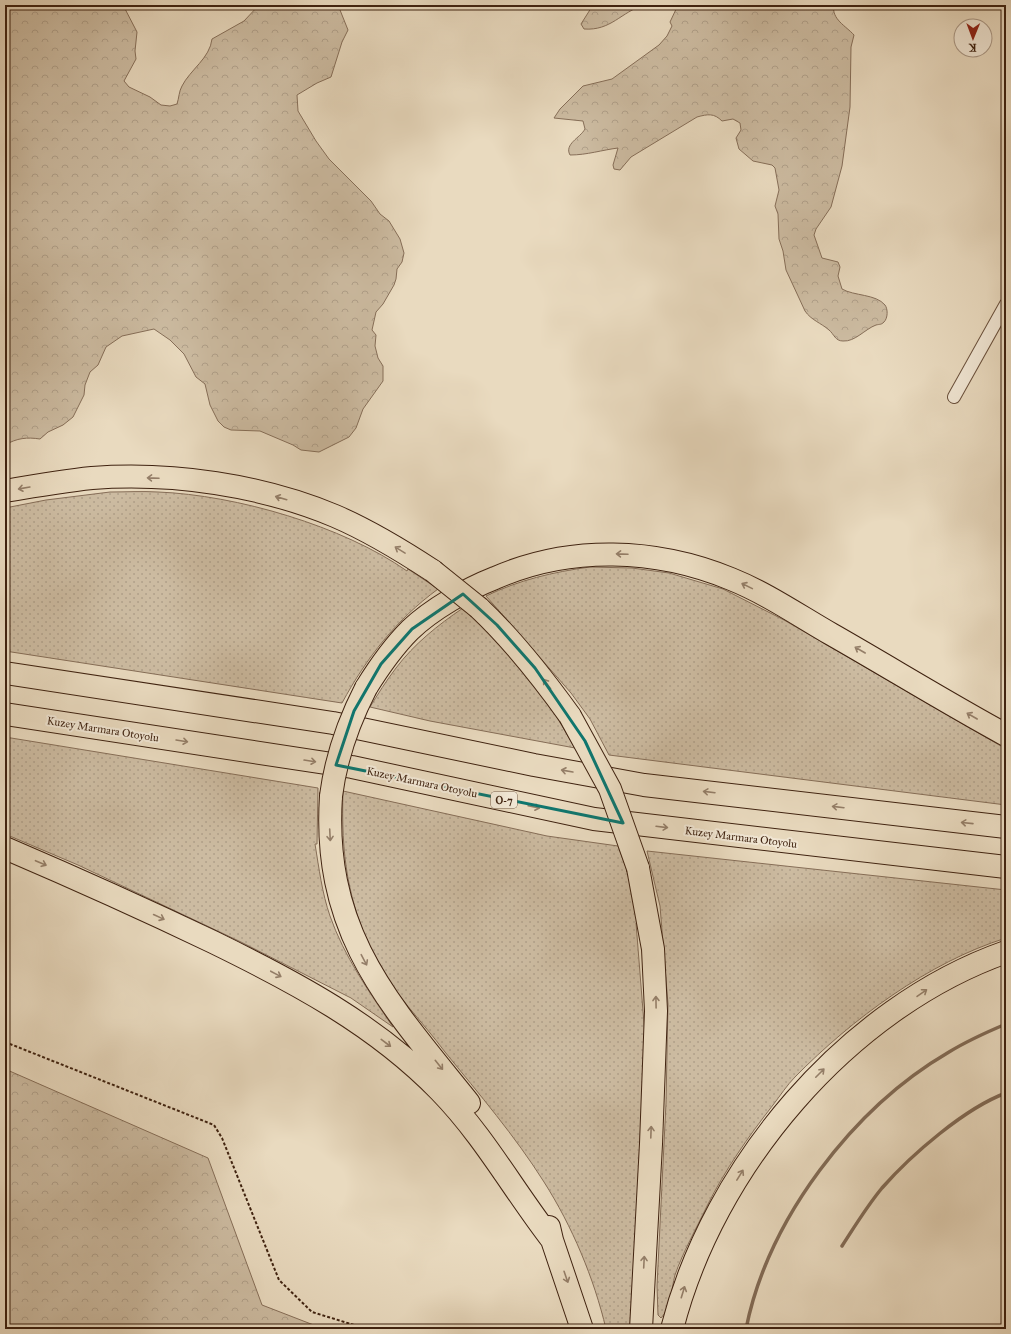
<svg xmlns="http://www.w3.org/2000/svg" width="1011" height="1334" viewBox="0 0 1011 1334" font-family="'IM FELL Great Primer',serif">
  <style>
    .grass { fill: url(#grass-dots); stroke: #866e58 }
    .forest { fill: url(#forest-crowns); stroke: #866e58 }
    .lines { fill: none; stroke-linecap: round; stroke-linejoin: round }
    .stream { stroke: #826b56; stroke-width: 3.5 }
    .street-casing { stroke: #6a503c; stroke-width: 14 }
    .highway-casing { stroke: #3f2210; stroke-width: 24 }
    .path { stroke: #3f2210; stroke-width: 2; stroke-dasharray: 3 2; stroke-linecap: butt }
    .street { stroke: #f1e7d5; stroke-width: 12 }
    .highway { stroke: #e9dabf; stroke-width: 22 }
    .highway-bridge-casing { stroke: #3f2210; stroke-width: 24; stroke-linecap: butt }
    .highway-bridge { stroke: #e9dabf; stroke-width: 22 }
    .oneway { stroke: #947e68 }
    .marked { fill: none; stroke: #0f766e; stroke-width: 3; stroke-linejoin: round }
    .labels { text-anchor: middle; stroke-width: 4; stroke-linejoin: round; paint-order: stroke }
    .shield { fill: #f1e7d5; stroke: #745d4b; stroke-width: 1 }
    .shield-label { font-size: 10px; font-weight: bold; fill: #3f2210 }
    .street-label { font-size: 11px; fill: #3f2210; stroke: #f1e7d5 }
  </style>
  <defs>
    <pattern id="grass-dots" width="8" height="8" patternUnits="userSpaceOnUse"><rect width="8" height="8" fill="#ccbba1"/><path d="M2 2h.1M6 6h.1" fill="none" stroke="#b0a08a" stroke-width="1.8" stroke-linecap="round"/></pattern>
    <pattern id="forest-crowns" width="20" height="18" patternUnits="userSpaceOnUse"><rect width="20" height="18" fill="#ccbba1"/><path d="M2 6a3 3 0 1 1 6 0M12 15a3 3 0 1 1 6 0" fill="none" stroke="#b0a08a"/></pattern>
  </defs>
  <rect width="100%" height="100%" fill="#e9dabf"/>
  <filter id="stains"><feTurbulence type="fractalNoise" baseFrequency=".005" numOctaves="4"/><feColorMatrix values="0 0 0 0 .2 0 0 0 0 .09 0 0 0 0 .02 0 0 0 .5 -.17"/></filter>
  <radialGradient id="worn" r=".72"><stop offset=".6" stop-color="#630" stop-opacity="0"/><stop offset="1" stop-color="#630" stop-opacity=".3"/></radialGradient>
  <path class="grass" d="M110 492C126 492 142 491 158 492 236 495 343 526 407 571L408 569 438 589C396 620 367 657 342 703L5 651V508L46 500Z
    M590 567 632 568 669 573 723 589 784 620 1006 749V805L609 755 590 719 571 693 486 596C519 580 553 572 590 567Z
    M463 608 500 643 552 709 575 748 430 721 370 707C378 694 386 681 396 668 414 644 438 625 463 608Z
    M5 737 318 788 317 844H315C319 868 322 893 330 916 344 956 369 992 393 1027L351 998 241 942 78 865 5 834Z
    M343 791 547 836 618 846 626 868 640 919 636 923 645 1036 631 1329H606C594 1278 572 1226 544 1182 515 1136 479 1094 445 1052 422 1021 393 993 375 958 347 901 341 854 343 791Z
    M647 851 1006 890V938C929 962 852 1019 795 1077 787 1085 780 1096 773 1105 748 1137 725 1170 707 1206 696 1229 683 1252 675 1275 671 1289 672 1307 661 1318L658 1315 657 1286 666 1103 668 1004 660 906Z"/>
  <path class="forest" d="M5 5H123L137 32 135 51 136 59 124 81 129 87 150 97 161 105 170 106 177 104C179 98 179 91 182 86 190 70 210 58 212 39L244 21 259 5H338L348 30 342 42 331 77 317 83 297 95 298 111 316 141 329 159 371 201 380 214 389 221 400 239 404 253 402 262 397 269 396 279 394 285 383 304 376 312 372 330 376 335 375 346 378 358 383 366V381L363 409 356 428 349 437 319 452 301 450 293 445 260 431 231 430 224 427 218 421 210 405 205 384 196 377 184 354 170 340 154 329 122 336 106 347 98 365 90 372 85 385 84 395 73 417 63 425 48 432 40 439C27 437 17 438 5 445Z
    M593 5H644C621 12 611 31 584 29L581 24Z
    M678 5H834C831 19 846 26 854 35L851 47 850 107 842 166 831 207 816 229 814 235 822 258 838 262 840 267 838 276 842 289C854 296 876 294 885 305 888 309 888 318 884 322 881 325 880 324 876 325 865 329 855 342 843 341 835 341 834 334 829 330 821 323 811 320 805 311L786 270 783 251 779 239 778 214 775 206 779 190 775 168 772 165 753 161 739 149 736 138 741 130 740 123 733 119 722 121C714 113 708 114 697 117L631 157 620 170 614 169 613 165 618 148C602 150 587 155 570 155 564 144 580 138 585 129L583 121 554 118 560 109 583 86 612 79 659 45 667 36 672 26 670 22Z
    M5 1069 208 1158 262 1305 324 1329H5Z"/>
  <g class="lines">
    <path class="stream" d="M842 1246C855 1226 867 1206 882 1188 911 1155 965 1108 1006 1093
      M746 1329C768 1219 853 1108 949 1052 967 1041 987 1032 1006 1024"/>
    <defs>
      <path id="street" d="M954 397 1006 304"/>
      <path id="highway" d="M5 491C34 486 63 481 92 478 172 472 261 485 335 516 370 531 401 550 433 571
        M479 608C514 641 542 677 570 716
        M5 673 333 723 534 765 644 785 1006 827
        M366 688C379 667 393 647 410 630 432 609 467 589 495 578 570 545 656 548 731 579 766 593 798 615 831 634 889 667 947 703 1006 735
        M5 714 352 767 594 819 1006 867
        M331 796C322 934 389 1003 469 1103
        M5 848C75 878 144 909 213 942 295 982 376 1025 440 1091 484 1136 514 1191 552 1240
        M638 868 653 949 656 1011 651 1144 641 1329
        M549 1227 552 1240 582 1329
        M672 1329C713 1167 847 1008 1006 952"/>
    </defs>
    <use href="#street" class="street-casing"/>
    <use href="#highway" class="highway-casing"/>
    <path class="path" d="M5 1042 214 1125 222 1138 279 1280 312 1312 367 1329"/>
    <use href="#street" class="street"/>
    <use href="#highway" class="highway"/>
    <defs>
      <path id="highway-bridge" d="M433 571 479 608
        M570 716 610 789 638 868
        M331 796C336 757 348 723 366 688"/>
    </defs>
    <use href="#highway-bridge" class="highway-bridge-casing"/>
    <use href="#highway-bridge" class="highway-bridge"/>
  </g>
  <defs><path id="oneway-shaft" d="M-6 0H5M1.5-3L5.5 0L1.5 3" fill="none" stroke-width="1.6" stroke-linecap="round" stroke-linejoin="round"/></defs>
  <g class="oneway">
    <use href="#oneway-shaft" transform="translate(153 478) rotate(-178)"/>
    <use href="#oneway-shaft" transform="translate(24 488) rotate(170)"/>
    <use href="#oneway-shaft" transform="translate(281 498) rotate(-164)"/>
    <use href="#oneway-shaft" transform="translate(400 550) rotate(-148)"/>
    <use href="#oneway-shaft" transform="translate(622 554) rotate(-178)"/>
    <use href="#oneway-shaft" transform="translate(747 586) rotate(-154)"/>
    <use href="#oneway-shaft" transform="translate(860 650) rotate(-150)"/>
    <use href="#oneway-shaft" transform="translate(547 684) rotate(-127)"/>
    <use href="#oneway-shaft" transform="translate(972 716) rotate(-150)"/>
    <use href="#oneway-shaft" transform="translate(182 741) rotate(9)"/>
    <use href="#oneway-shaft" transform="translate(310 761) rotate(9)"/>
    <use href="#oneway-shaft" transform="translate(567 771) rotate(-170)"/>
    <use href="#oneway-shaft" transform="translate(709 792) rotate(-173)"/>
    <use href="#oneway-shaft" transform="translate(534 807) rotate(12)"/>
    <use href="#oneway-shaft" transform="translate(838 807) rotate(-173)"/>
    <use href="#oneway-shaft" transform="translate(967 823) rotate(-174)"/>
    <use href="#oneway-shaft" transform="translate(662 827) rotate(7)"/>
    <use href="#oneway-shaft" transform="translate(330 835) rotate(87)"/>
    <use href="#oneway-shaft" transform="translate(41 863) rotate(23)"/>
    <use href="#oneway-shaft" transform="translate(159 917) rotate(25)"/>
    <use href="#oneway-shaft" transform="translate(364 960) rotate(62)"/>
    <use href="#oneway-shaft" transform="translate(276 974) rotate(28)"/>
    <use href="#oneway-shaft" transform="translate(922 993) rotate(-35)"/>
    <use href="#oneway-shaft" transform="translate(656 1002) rotate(-91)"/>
    <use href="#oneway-shaft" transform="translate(386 1043) rotate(37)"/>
    <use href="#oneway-shaft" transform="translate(439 1065) rotate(51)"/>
    <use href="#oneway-shaft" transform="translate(820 1073) rotate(-45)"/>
    <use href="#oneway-shaft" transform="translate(651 1132) rotate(-88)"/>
    <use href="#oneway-shaft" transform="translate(740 1175) rotate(-58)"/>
    <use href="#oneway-shaft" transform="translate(644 1262) rotate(-87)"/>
    <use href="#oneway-shaft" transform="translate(566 1277) rotate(71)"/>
    <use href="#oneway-shaft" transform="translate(683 1292) rotate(-73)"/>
  </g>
  <path class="marked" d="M463 594 497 625 535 668 585 741 623 823 336 765 354 711 381 664 412 629Z"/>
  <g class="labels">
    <rect class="shield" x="491" y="792" width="26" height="16" rx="3"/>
    <g class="shield-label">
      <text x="504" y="804">O-7</text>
    </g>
    <g class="street-label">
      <text transform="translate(103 729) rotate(9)" y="4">Kuzey Marmara Otoyolu</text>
      <text transform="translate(422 782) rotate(12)" y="4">Kuzey Marmara Otoyolu</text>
      <text transform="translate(741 837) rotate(7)" y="4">Kuzey Marmara Otoyolu</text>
    </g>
  </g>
  <rect width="1011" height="1334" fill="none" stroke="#e9dabf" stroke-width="20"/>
  <rect x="6" y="6" width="999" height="1322" fill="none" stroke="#3f2210" stroke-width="2"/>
  <rect x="10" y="10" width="991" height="1314" fill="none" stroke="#3f2210"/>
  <g transform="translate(973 38) rotate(181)"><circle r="19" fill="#f1e7d5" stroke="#aa9886"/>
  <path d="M0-3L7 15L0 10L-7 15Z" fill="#8f2418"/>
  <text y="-6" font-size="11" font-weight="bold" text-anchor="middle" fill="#3f2210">K</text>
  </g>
  <rect width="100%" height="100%" filter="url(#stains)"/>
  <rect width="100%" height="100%" fill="url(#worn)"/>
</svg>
